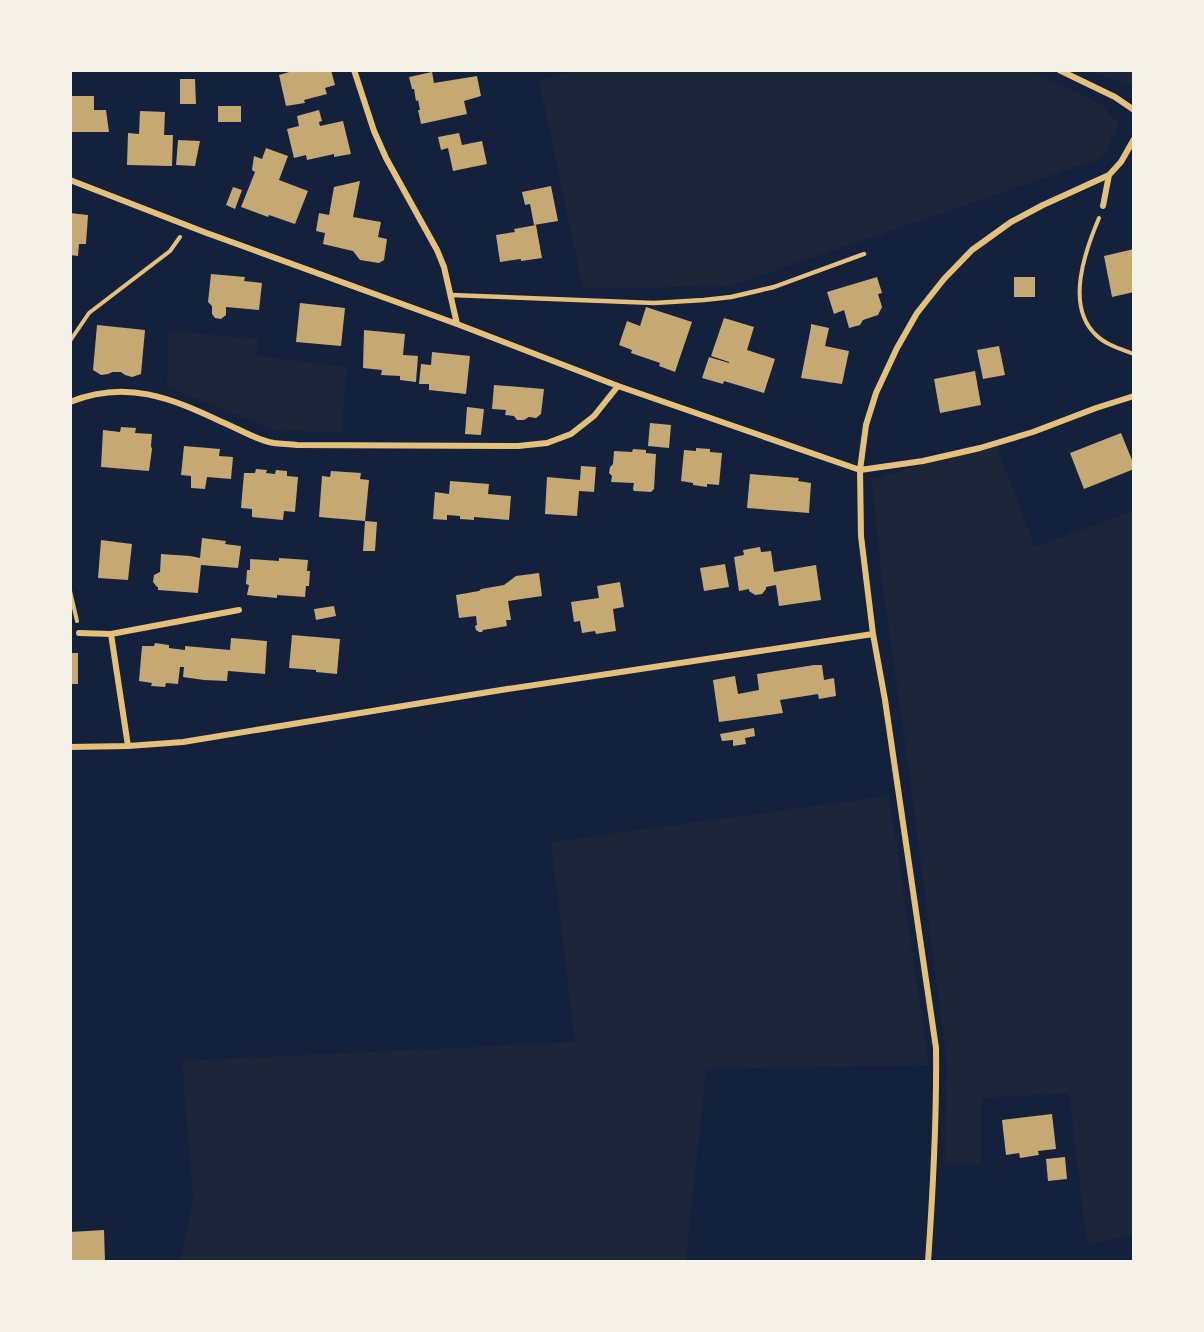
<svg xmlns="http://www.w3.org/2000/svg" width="1204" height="1332" viewBox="0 0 1204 1332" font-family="'Roboto Condensed',sans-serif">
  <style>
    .green { fill: #1d2539 }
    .building { fill: #c6a872 }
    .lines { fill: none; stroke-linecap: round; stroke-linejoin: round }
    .path { stroke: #e5c07b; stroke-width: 4 }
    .service { stroke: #e5c07b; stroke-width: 4.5 }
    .minor { stroke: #e5c07b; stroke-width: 6 }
  </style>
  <rect width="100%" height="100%" fill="#14213d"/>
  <path class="green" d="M579 71H1031L1101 104 1119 124 1102 158 730 286 583 289 539 81Z
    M1090 71H1133V87Z
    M168 331 259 339 256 356 347 367 341 433 274 430 167 387Z
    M996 444 1035 547 1133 511V1235L1087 1245 1069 1093 981 1098V1164L945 1165 947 1064 910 780 882 581 872 479Z
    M889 796 929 1065 706 1069 686 1261H181L193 1198 182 1061 575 1042 551 842Z"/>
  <path class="building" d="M296 70H331L335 85 325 88 327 94 304 100 305 103 286 106 279 75Z
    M432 72 434 83 477 76 481 96 464 101 467 114 421 124 418 110H420L418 100 416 101 414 89H412L409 77Z
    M180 79H195L196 104H180Z
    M70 96H94V110H106L109 132H70Z
    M218 106H241V122H218Z
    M319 110 322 121 319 122 320 126 343 121 351 154 334 157V154L307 160 306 155 294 158 287 129 299 126 297 116Z
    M140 111 165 112 164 135H173L172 166 127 165 128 133 139 134Z
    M459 133 462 145 482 141 487 164 453 171 448 148 441 150 438 137Z
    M178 140 200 141 195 166 176 165Z
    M266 148 288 156 279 180 308 191 295 224 269 215 268 217 241 207 255 172 252 170 254 156 262 159Z
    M360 181 353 217 381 222 378 237 387 239 384 260 379 263 360 260 353 251 323 244 325 233 316 231 319 213 329 215 334 187Z
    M551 186 558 221 534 225 530 204 525 205 522 192Z
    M233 187 242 190 235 209 226 205Z
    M70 213 88 215 86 244H79L78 256 70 255Z
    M536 225 542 258 521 261V259L500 262 496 235 515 232 514 229Z
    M1134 249V292L1112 297 1104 256Z
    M211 274 245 277 244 281 262 283 259 310 226 307V315L221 319 215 318 212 314V306L208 302Z
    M877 277 882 293 878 294 882 307 878 315 863 320 860 325 849 328 844 310 834 314 827 292Z
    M1014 277H1035V297H1014Z
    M300 303 345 308 341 346 296 342Z
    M646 307 692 322 675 372 659 366 660 363 631 353 632 350 619 345 627 321 640 326Z
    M724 318 754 327 747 350 775 359 764 393 724 381 723 384 702 378 709 357 729 363V362L711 356Z
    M811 324 829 328 825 346 849 351 842 384 801 378 811 327Z
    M97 325 145 330 141 374 132 377 125 375 121 372H113L108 374 101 375 93 370Z
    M364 330 405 334 403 355 418 356 416 382 400 380V376L381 375 382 370 363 368Z
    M999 346 1005 375 983 379 977 350Z
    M432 352 470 356 466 394 429 390V384H419L421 364 431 365Z
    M975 371 981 405 940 413 934 379Z
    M494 385 544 389 541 414 536 418 529 417 524 420H517L514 416 505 415 506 410 492 409Z
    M467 407 484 409 481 435 465 434Z
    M650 423 671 425 669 448 648 446Z
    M121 427 136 428 135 433 152 434 151 446 152 449 149 471 101 467 103 430 120 432Z
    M1121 433 1134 465V469L1084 489 1070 453Z
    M184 446 220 449 219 456 233 457 231 479 207 477 205 489 191 488V476L181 475Z
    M696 448 710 449V452L722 453 719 485 707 484V487L693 485V483L681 481 684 450 696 451Z
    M633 449 646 450V453L656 454 654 489 651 492 634 491 633 489 634 483 611 482 612 476 609 473 610 467 613 464 614 451 632 452Z
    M581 466 596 467 594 492 579 491 577 516 545 514 547 477 580 480Z
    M256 469 267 470 266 473 275 474 276 470 287 471V476L298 477 295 512 284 511 283 520 252 517V509L241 508 244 473H255Z
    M331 471 361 473 360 479 369 480 365 521 319 517 322 476 330 477Z
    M750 474 799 478 798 481 811 483 809 513 747 508Z
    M450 481 489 484 488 494 511 496 509 520 474 517V520L460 519V516L447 515V520L433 519 435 492 449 494Z
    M365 521 377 522 375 551H363Z
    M202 538 226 541 225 544 241 546 238 568 201 565 198 593 158 590V587H157L153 582 154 575 160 572 161 554 190 556 200 558Z
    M101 540 132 544 128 580 98 578Z
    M760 547 761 552 771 551 774 572 816 565 821 600 779 606 776 585 766 587V589L762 594 755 595 749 591V589L739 591 734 557 744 555 743 550Z
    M279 558 308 560 307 571H310L309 586H306L305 597 277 595V598L247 595 249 585 246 584 247 570H250V559L279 561Z
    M725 564 729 587 704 591 700 568Z
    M539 573 542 596 508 601 511 620H506L507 626 483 630 482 632H479L476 630 475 626 477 625 476 616 459 618 456 595 479 591 481 589 504 585 516 576Z
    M620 582 624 607 613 609 616 631 596 634 595 631 582 633 580 621 574 622 571 602 599 598 597 586Z
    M334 606 336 616 316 620 314 609Z
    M292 635 340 639 337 674 316 672V670L289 668Z
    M231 638 267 641 265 674 228 671 227 681 204 680 183 677 184 667H180L178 684 166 683 165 687 151 686 152 683 139 681 142 646H154L155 643 169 645V648L185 650V646L230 650Z
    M70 653H78V684H70Z
    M814 665H822L824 680 834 678 836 696 819 699 818 694 780 700 783 713 719 722 713 680 735 676 738 694 759 690 757 674Z
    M754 728 755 736 745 738 746 744 733 746V740L722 741 720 734Z
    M1052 1114 1056 1149 1038 1151 1039 1155 1020 1158 1019 1153 1006 1155 1002 1120Z
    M1065 1157 1067 1179 1048 1181 1046 1159Z
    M104 1230 105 1262H70V1232Z"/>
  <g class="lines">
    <path class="path" d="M1099 218C1085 251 1065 306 1096 335 1106 345 1121 349 1134 354
      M70 341 89 313 170 251 180 237
      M70 591 77 621"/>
    <path class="service" d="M451 295 654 303 704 300 731 297 774 287 864 254"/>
    <path class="minor" d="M354 70 374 131 386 158 437 250 444 267 457 324
      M1059 70 1115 97 1134 110
      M70 180 204 232 457 324 618 386 860 470 923 461 980 448 1033 432 1096 408 1134 396
      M1103 206 1109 175
      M70 402C126 379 171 398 222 422 239 429 256 440 274 443 281 444 290 444 297 445L518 446 547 443 571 434 594 416 618 386
      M79 633 111 634 128 746
      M111 634 239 610
      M70 747 128 746 183 742 501 690 873 634
      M928 1262C933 1190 937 1119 936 1048L885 700 873 634 861 536 860 470 866 425 876 393 897 348 917 313 944 279 972 250 1011 222 1043 205 1109 175 1121 162 1134 139"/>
  </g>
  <rect width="1204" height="1332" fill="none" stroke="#f6f1e7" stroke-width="144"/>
</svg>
